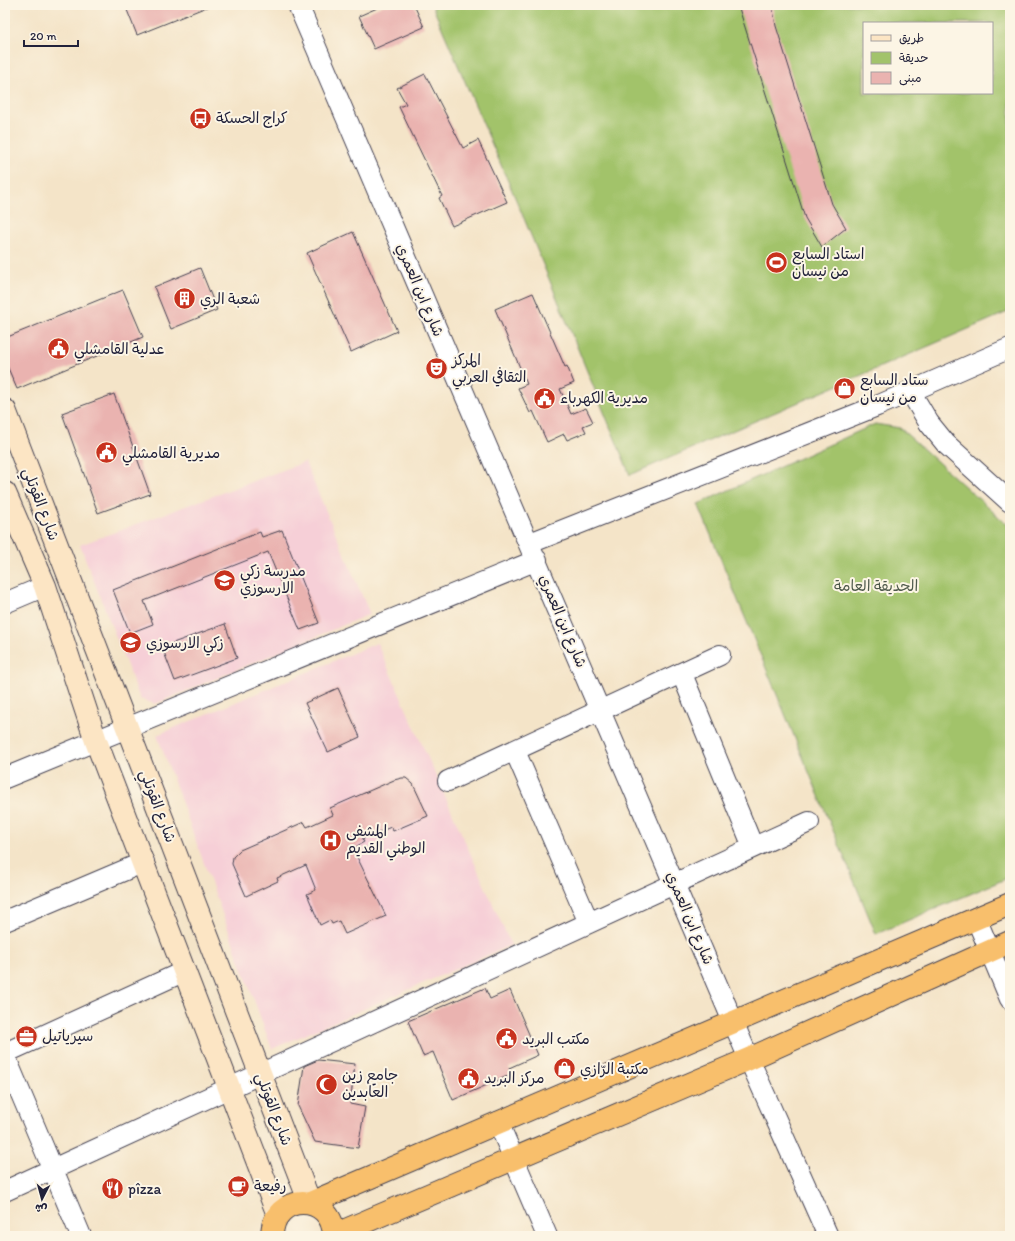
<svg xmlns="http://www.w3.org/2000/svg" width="1015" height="1241" viewBox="0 0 1015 1241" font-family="Itim,'Playpen Sans Arabic',sans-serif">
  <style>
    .built { fill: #f6cfd7 }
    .green { fill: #a2c36b; stroke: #627253; fill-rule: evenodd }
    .building { fill: #eab3b0 }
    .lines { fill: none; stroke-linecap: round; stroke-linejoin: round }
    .street-casing { stroke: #423f50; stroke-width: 22 }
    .secondary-casing { stroke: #423f50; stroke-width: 24 }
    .highway-casing { stroke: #423f50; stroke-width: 24 }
    .street { stroke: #fff; stroke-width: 20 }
    .secondary { stroke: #fce5c4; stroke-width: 22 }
    .highway { stroke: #f8bf6c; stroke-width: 22 }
    .labels { text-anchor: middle; stroke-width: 4; stroke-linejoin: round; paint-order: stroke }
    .poi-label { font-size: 15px; fill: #22223b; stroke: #fcf5e5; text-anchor: start }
    .street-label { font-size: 15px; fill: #22223b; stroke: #fcf5e5 }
    .park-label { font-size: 15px; fill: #4f5a4c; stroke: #fcf5e5 }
  </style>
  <rect width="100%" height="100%" fill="#fcf5e5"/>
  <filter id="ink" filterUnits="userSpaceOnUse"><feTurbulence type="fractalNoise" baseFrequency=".025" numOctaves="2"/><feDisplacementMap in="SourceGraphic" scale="8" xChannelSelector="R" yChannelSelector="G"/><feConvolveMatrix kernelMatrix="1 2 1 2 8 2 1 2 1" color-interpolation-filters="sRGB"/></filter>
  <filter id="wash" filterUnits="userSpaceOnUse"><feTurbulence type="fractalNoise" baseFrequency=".012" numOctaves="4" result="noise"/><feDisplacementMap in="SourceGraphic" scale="16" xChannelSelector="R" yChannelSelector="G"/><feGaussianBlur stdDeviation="0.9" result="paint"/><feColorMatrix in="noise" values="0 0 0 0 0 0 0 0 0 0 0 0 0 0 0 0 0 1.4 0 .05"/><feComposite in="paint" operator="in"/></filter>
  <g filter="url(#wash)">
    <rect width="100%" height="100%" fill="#f4e4c8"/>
    <path class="built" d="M305 462 370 614 155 704 140 699 80 545Z
      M377 643 511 945 272 1049 157 735Z"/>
    <path class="green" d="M432 5H1010V311L630 475 523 216ZM864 23H992V93H864Z
      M875 424 900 428 1010 527V877L876 934 698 504Z"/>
    <g id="blocks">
      <path class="building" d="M138 5H209V6L137 35 127 10Z
        M384 5H414L424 27 374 49 359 16Z
        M738 5H772L776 26 832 204 846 228 822 247 805 218Z
        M425 74 463 148 478 140 507 202 452 226 439 198 442 196 399 107 406 104 397 88Z
        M353 232 397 331 351 352 307 253Z
        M200 268 217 310 171 329 154 287Z
        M123 290 143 337 17 389 5 361V338Z
        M533 293 565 367 567 366 574 383 560 389 571 414 586 408 593 422 583 426 586 432 567 440 564 434 547 442 533 411 530 413 518 388 527 384 495 309Z
        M114 394 150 494 98 513 62 413Z
        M282 530 319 623 300 630 268 552 144 601 153 624 130 633 113 590 260 532 262 537Z
        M225 624 237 658 175 681 162 647Z
        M338 688 360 737 328 752 305 703Z
        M402 778H406L413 784 428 816 393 831 391 827 362 839 364 842 357 846 359 851 355 853 386 916 345 934 339 921 332 924 330 920 320 925 307 894 316 890 306 865 277 878 278 881 246 896 232 864 233 857 240 850 304 822 307 827 333 815 330 808 394 780Z
        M485 988 490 999 510 990 538 1055 509 1068 512 1074 453 1100 433 1052 423 1056 408 1021Z
        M318 1060 355 1064 350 1104 365 1107 358 1148 315 1142 298 1106 304 1066Z"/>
    </g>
  </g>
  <g filter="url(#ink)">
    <use href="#blocks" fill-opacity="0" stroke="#423f50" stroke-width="1"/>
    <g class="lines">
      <defs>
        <path id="street" d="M298 5 749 1059 828 1236
          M910 391 929 423 946 444 1010 502
          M530 543 877 406 1010 348
          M5 603 45 586
          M682 674 753 847
          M515 751 589 923
          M5 778 537 560
          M448 781 720 655
          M976 918 1010 999
          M5 921 144 862
          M5 1053 185 971
          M5 1056 81 1236
          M498 1122 547 1236
          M5 1191 809 822"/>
        <path id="secondary" d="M5 410 310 1203
          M5 493 45 586 96 741 278 1215"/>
        <path id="highway" d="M310 1203 1010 904
          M334 1235 749 1059 1010 942
          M272 1236C272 1192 333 1192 334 1236"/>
      </defs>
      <use href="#street" class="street-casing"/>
      <use href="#secondary" class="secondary-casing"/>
      <use href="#highway" class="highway-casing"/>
      <use href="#street" class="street"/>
      <use href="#secondary" class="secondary"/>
      <use href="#highway" class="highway"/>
    </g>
  </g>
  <defs>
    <symbol id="bus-disc" viewBox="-11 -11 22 22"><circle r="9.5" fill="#c8321e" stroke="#fcf5e5"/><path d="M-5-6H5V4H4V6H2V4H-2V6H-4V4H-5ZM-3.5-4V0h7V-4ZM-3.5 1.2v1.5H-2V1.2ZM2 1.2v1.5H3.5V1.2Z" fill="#fff"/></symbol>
    <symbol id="stadium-disc" viewBox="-11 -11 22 22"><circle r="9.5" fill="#c8321e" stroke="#fcf5e5"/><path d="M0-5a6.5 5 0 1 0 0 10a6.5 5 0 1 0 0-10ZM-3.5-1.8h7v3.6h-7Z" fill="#fff"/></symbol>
    <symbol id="building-disc" viewBox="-11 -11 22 22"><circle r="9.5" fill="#c8321e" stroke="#fcf5e5"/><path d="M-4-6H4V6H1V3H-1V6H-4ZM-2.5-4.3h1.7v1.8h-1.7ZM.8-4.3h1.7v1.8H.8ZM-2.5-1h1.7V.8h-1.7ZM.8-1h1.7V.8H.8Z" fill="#fff"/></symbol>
    <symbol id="civic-disc" viewBox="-11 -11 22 22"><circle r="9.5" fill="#c8321e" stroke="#fcf5e5"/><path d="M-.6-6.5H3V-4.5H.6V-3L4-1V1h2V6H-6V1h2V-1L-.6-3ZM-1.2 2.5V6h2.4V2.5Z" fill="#fff"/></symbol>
    <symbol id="theatre-disc" viewBox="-11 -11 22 22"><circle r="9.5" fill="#c8321e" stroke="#fcf5e5"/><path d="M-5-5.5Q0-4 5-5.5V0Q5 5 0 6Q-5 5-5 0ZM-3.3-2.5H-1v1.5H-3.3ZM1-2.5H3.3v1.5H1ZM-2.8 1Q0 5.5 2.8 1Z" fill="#fff"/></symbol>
    <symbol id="shop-disc" viewBox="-11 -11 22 22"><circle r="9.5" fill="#c8321e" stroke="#fcf5e5"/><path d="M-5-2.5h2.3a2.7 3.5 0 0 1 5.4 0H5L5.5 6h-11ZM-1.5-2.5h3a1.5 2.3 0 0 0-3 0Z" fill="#fff"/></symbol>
    <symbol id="school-disc" viewBox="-11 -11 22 22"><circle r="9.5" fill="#c8321e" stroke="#fcf5e5"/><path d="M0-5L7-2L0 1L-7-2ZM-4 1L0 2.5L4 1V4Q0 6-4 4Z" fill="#fff"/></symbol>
    <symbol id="hospital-disc" viewBox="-11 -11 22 22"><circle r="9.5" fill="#c8321e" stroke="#fcf5e5"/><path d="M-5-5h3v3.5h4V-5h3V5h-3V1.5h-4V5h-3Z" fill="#fff"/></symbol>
    <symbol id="office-disc" viewBox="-11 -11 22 22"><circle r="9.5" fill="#c8321e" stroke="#fcf5e5"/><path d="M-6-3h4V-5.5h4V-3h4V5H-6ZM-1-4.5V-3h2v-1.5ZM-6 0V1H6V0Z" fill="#fff"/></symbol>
    <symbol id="mosque-disc" viewBox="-11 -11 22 22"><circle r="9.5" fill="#c8321e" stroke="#fcf5e5"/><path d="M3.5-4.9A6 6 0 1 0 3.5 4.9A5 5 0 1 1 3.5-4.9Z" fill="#fff"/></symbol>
    <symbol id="cafe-disc" viewBox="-11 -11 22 22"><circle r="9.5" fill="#c8321e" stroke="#fcf5e5"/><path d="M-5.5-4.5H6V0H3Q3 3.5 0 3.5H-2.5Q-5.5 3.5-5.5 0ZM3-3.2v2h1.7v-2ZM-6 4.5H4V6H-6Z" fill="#fff"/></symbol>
    <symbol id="restaurant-disc" viewBox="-11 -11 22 22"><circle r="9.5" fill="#c8321e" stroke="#fcf5e5"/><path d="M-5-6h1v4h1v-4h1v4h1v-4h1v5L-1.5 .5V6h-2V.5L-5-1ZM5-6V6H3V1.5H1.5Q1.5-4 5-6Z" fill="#fff"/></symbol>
  </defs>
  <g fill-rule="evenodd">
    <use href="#bus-disc" x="188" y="106" width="25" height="25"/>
    <use href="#stadium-disc" x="764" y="250" width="25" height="25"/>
    <use href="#building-disc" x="172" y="286" width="25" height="25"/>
    <use href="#civic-disc" x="46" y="336" width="25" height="25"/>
    <use href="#theatre-disc" x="424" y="356" width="25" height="25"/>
    <use href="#shop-disc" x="832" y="376" width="25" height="25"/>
    <use href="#civic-disc" x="532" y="386" width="25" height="25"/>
    <use href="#civic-disc" x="94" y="440" width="25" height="25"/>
    <use href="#school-disc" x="212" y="568" width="25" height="25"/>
    <use href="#school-disc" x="118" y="630" width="25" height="25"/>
    <use href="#hospital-disc" x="318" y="828" width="25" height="25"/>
    <use href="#office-disc" x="14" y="1024" width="25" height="25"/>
    <use href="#civic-disc" x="494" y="1026" width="25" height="25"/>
    <use href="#shop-disc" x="552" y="1056" width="25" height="25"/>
    <use href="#civic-disc" x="456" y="1066" width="25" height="25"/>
    <use href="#mosque-disc" x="314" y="1072" width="25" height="25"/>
    <use href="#cafe-disc" x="226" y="1174" width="25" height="25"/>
    <use href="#restaurant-disc" x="100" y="1176" width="25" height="25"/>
  </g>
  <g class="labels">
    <g class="poi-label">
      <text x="216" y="123">كراج الحسكة</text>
      <text x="792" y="259">استاد السابع<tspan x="792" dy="17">من نيسان</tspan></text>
      <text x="200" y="304">شعبة الري</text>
      <text x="74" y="354">عدلية القامشلي</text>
      <text x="452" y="365">المركز<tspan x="452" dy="17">الثقافي العربي</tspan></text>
      <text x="860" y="385">ستاد السابع<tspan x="860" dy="17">من نيسان</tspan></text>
      <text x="560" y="403">مديرية الكهرباء</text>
      <text x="122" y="458">مديرية القامشلي</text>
      <text x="240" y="576">مدرسة زكي<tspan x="240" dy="17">الارسوزي</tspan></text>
      <text x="146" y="648">زكي الارسوزي</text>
      <text x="346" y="836">المشفى<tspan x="346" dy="17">الوطني القديم</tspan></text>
      <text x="42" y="1041">سيرياتيل</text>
      <text x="522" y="1044">مكتب البريد</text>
      <text x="580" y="1074">مكتبة الرّازي</text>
      <text x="342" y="1080">جامع زين<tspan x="342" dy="17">العابدين</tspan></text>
      <text x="484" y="1083">مركز البريد</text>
      <text x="254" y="1191">رفيعة</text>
      <text x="128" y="1194">pîzza</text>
    </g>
    <g class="street-label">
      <text transform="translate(420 290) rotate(67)" y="5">شارع ابن العمري</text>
      <text transform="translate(41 504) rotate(69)" y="5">شارع القوتلي</text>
      <text transform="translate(563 621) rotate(67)" y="5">شارع ابن العمري</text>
      <text transform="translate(158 806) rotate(69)" y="5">شارع القوتلي</text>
      <text transform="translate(690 918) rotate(67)" y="5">شارع ابن العمري</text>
      <text transform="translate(274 1109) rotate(69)" y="5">شارع القوتلي</text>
    </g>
    <g class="park-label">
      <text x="876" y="591">الحديقة العامة</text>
    </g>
  </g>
  <rect width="1015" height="1241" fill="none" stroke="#fcf5e5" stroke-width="20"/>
  <rect x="863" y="22" width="130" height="72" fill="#fcf5e5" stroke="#a5a1a1"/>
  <rect x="871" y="35" width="20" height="6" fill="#fce5c4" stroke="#a5a1a1"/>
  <text x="899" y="42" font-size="12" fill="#22223b">طريق</text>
  <rect x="871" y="52" width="20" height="12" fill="#a2c36b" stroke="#a5a1a1"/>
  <text x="899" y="62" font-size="12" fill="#22223b">حديقة</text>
  <rect x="871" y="72" width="20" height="12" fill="#eab3b0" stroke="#a5a1a1"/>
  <text x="899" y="82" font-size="12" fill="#22223b">مبنى</text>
  <g transform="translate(42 1199) rotate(186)" stroke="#fcf5e5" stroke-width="3" paint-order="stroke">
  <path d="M0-3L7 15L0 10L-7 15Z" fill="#22223b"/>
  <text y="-6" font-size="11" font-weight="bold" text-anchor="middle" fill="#22223b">ش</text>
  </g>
  <path d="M24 40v6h54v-6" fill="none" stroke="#22223b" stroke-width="2"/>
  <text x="30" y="40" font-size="12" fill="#22223b" stroke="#fcf5e5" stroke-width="3" paint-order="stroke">20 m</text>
</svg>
